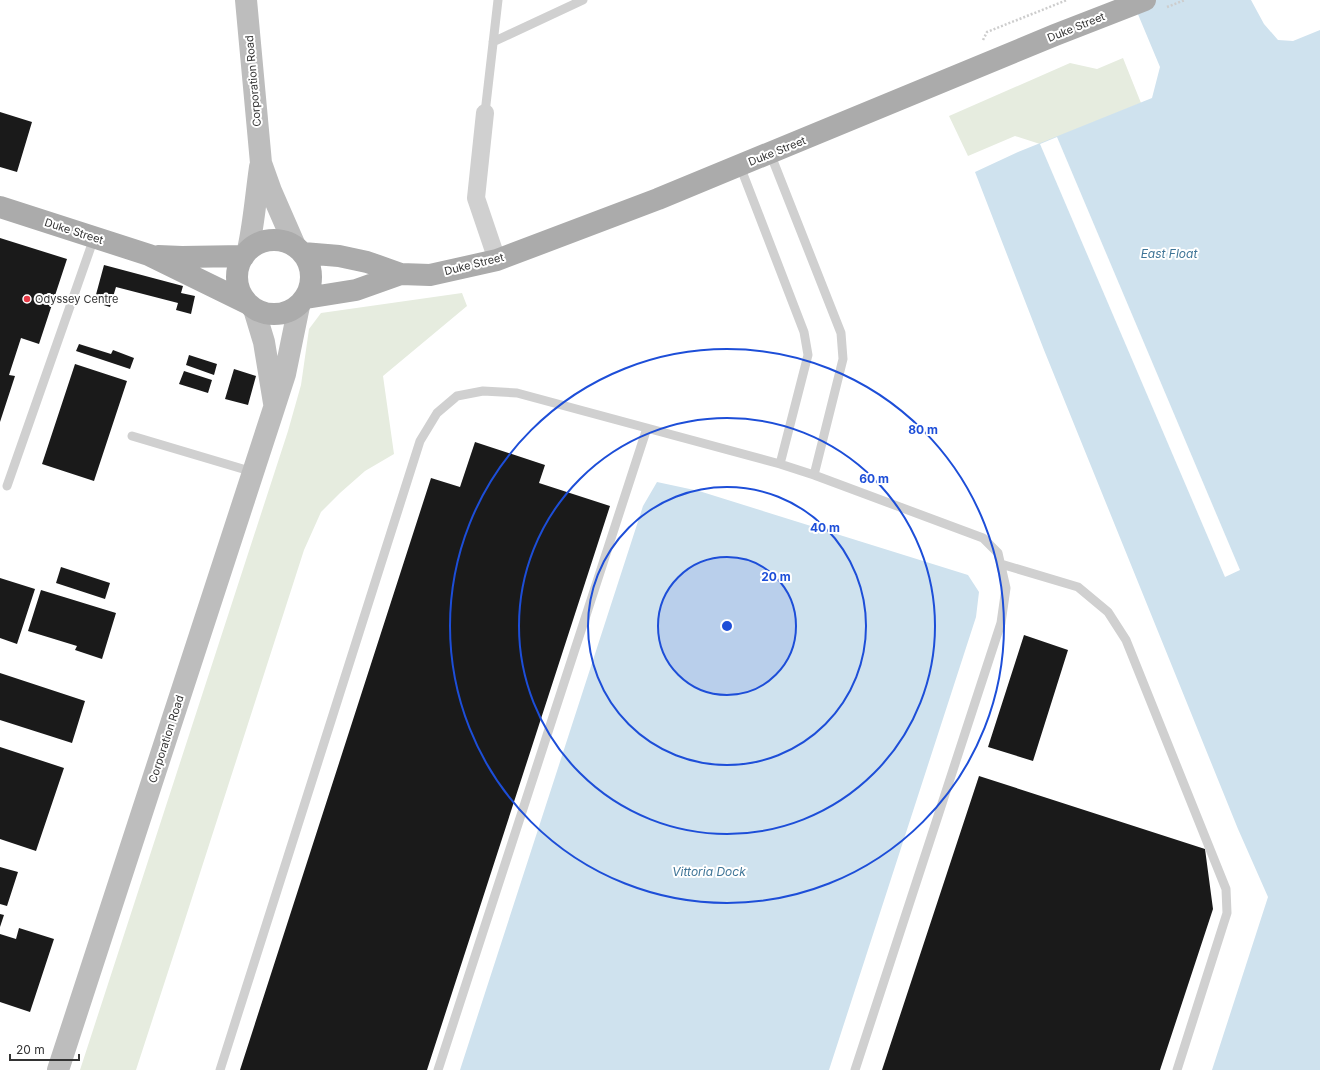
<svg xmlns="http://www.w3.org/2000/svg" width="1320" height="1070" viewBox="0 0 1320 1070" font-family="Inter,sans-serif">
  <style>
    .green { fill: #e6ecdf }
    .water { fill: #cfe2ee }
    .pier { fill: #fff }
    .building { fill: #1a1a1a }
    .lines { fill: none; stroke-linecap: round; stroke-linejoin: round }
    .path { stroke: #cdcdcd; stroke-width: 2.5; stroke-dasharray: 2 2; stroke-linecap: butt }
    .lane { stroke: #d0d0d0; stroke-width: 9 }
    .street { stroke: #d0d0d0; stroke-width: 18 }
    .secondary { stroke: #bdbdbd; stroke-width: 22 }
    .primary { stroke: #ababab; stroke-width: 22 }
    .ring { fill: none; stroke: #1d4ed8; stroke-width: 2 }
    .poi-dot { fill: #e63946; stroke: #fff; stroke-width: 1.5 }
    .labels { text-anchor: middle; stroke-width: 4; stroke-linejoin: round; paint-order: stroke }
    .street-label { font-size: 11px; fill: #333; stroke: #fff }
    .poi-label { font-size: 11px; fill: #333; stroke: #fff; text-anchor: start }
    .water-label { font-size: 12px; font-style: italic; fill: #3f7597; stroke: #fff }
    .centre { fill: #1d4ed8; stroke: #fff; stroke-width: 2 }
    .ring-label { font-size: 12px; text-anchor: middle; font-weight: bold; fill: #1d4ed8; stroke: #fff; stroke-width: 4; stroke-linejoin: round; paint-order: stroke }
  </style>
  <rect width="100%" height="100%" fill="#fff"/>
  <path class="green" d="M1123 58 1141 103 1040 144 1015 136 968 156 949 116 1070 63 1097 69Z
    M462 293 467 306 383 376 394 454 365 471 340 493 321 512 304 550 181 932 136 1070H80L288 431 301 385 309 329 321 313Z"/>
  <path class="water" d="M1132 0H1251L1264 24 1278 40 1293 41 1320 30V1070H1212L1268 897 1238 829 1044 350 975 172 1018 152 1152 98 1160 67Z
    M657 482 699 491 968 575 979 592 976 617 829 1070H460L643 506Z"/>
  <path class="pier" d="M1057 137 1240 570 1225 577 1040 144Z"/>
  <path class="building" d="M0 112 32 122 17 172 0 167Z
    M0 238 67 259 39 344 21 338 9 375 15 376 0 422Z
    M104 265 183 286 181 293 195 296 191 314 176 310 178 303 116 287 110 307 94 302Z
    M79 344 111 354 113 350 134 358 130 369 76 351Z
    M189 355 217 364 214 375 186 365Z
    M75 364 127 381 94 481 42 464Z
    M234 369 256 376 248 405 225 399Z
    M184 371 212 380 208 393 179 384Z
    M475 442 545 465 539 483 610 506 427 1070H240L431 478 460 487Z
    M61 567 110 583 105 599 56 583Z
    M0 578 35 589 17 644 0 638Z
    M41 590 116 613 102 659 75 650 77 646 28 631Z
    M1024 635 1068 650 1033 761 988 747Z
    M0 673 85 701 72 743 0 720Z
    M0 747 64 768 36 851 0 839Z
    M979 776 1205 849 1213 909 1160 1070H882Z
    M0 867 18 872 7 906 0 904Z
    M0 914 4 915 0 927Z
    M19 928 54 939 30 1012 0 1002V934L16 939Z"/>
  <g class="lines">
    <path class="path" d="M1167 7 1185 0
      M983 40 987 32 1067 0"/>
    <path class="lane" d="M493 42 583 0
      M485 113 498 0
      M770 153 841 333 843 359 814 475
      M740 166 804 332 808 355 780 464
      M132 436 253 472
      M7 486 94 238
      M1001 564 1078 587 1108 612 1126 640 1226 889 1227 913 1177 1070
      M220 1070 420 441 437 413 457 396 483 391 517 393 780 464 814 475 983 538 998 553 1006 588 1001 623 855 1070
      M438 1070 647 428"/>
    <path class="street" d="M485 113 476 198 497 260"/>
    <path class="secondary" d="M246 0 261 163 271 191 295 246
      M248 250C254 223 256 195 260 167
      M254 309 264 342 274 403
      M58 1070 274 408 285 374 299 306"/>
    <path class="primary" d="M0 207 149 255 247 303
      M237 277a37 37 0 1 1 74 0a37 37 0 1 1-74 0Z
      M303 253 339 256 367 262 401 274 430 275 497 260 658 199 1055 35 1145 0
      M158 256 182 257 244 256
      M306 298 356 290 401 274"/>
  </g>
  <circle cx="727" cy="626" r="69" fill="#1d4ed8" fill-opacity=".12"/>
  <g class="ring">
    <circle cx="727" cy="626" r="69"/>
    <circle cx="727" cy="626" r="139"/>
    <circle cx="727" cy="626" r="208"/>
    <circle cx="727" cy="626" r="277"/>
  </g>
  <circle class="poi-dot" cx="27" cy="299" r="4"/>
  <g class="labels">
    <g class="street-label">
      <text transform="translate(1076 27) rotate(-22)" y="4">Duke Street</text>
      <text transform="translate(253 81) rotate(-95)" y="4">Corporation Road</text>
      <text transform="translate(777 151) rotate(-22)" y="4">Duke Street</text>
      <text transform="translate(74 231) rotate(18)" y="4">Duke Street</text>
      <text transform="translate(474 264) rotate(-14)" y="4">Duke Street</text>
      <text transform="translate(166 739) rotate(-72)" y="4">Corporation Road</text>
    </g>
    <g class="poi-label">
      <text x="35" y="303">Odyssey Centre</text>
    </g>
    <g class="water-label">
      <text x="1169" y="258">East Float</text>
      <text x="709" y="876">Vittoria Dock</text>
    </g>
  </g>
  <circle cx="727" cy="626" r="6" class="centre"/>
  <g class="ring-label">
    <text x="923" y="434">80 m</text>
    <text x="874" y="483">60 m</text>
    <text x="825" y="532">40 m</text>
    <text x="776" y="581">20 m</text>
  </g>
  <path d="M10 1054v6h69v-6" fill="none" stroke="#333333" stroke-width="2"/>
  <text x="16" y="1054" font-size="12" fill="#333333" stroke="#ffffff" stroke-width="3" paint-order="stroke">20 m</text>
</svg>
